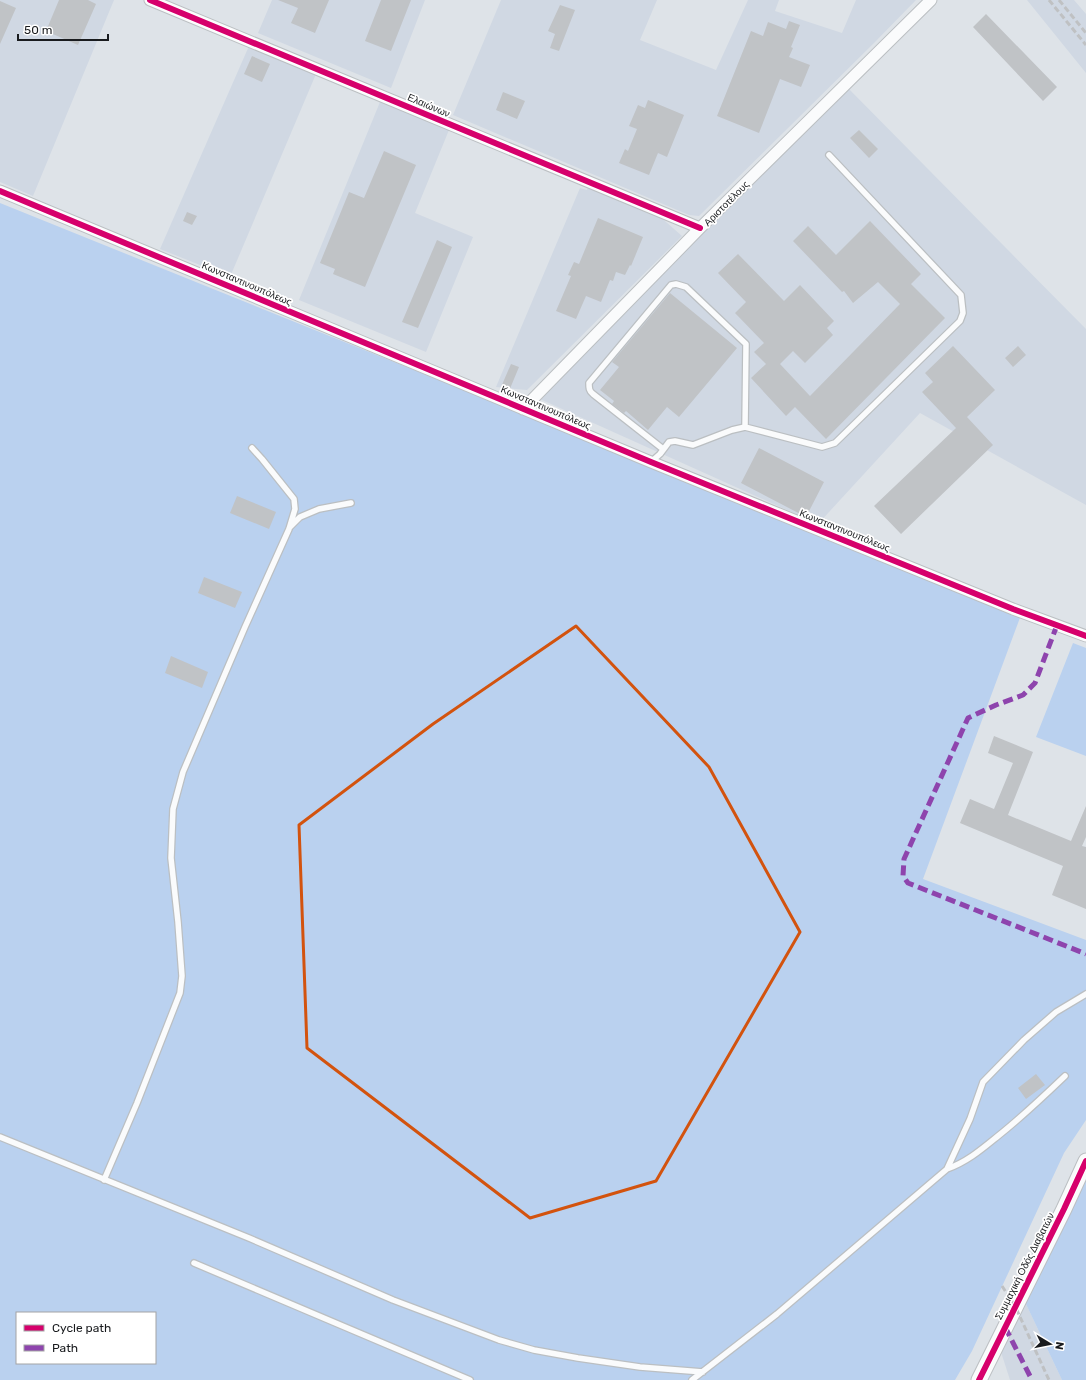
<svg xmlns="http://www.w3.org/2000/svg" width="1086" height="1380" viewBox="0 0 1086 1380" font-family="Rubik,sans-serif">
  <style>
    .built { fill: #d0d8e3 }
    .green { fill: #bad1ef; fill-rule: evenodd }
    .building { fill: #c0c3c6 }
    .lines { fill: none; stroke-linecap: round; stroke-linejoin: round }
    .lane-casing { stroke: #bbbfc2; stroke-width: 8 }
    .street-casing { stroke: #bbbfc2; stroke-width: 13 }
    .secondary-casing { stroke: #bbbfc2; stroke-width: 17 }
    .lane { stroke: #fafbfc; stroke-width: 5.5 }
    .street { stroke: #fafbfc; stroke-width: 11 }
    .secondary { stroke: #fafbfc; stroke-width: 15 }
    .rail { stroke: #bfc1c3; stroke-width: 3; stroke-dasharray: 6 3; stroke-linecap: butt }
    .quiet { stroke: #8e44ad; stroke-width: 5; stroke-dasharray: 10 5; stroke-linecap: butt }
    .cycleway-casing { stroke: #fff; stroke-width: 8 }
    .cycleway { stroke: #d6006c; stroke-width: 6 }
    .marked { fill: none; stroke: #d3530e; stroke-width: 3; stroke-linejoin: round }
    .labels { text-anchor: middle; stroke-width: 3.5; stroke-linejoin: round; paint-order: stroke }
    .street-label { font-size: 10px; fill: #191b1e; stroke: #fff }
  </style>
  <rect width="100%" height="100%" fill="#dee3e8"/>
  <path class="built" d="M0 0H114L33 196 0 182Z
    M272 0H425L391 88 258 33Z
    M501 0H657L640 40 716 70 748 0H779L775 11 842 33 856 0H916L874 43 699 216 689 215 453 115Z
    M1027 0H1074L1086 14V73Z
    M249 46 316 74 230 277 160 249Z
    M845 85 1086 329V505L920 413 818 524 531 395Z
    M380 102 449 130 415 213 473 237 426 352 299 300Z
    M589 185 658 215 682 236 527 390 496 387 580 188 587 190Z
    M1025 1302 1062 1380H1010L1001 1352Z"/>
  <path class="green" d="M0 203 1021 615 923 879 1086 940V1120L1064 1153 972 1351 955 1380H0ZM17 1313H155V1363H17Z
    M1073 643 1086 648V756L1036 737Z
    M1086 1174V1380H1062L1025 1302Z"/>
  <path class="building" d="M59 0H88L96 4 78 45 46 31Z
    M278 0H329L315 33 291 23 298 8Z
    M381 0H411L391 51 365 41Z
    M0 1 16 8 0 44Z
    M560 5 575 10 559 51 550 48 555 34 548 31Z
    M986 14 1057 87 1043 101 973 27Z
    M789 21 800 25 791 47 793 48 789 57 810 65 801 87 780 79 759 133 717 116 751 31 763 36 768 22 786 29Z
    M252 56 270 64 262 82 244 74Z
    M503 92 525 101 517 119 496 110Z
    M648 100 684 115 667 157 658 153 649 175 619 163 625 149 628 151 637 129 629 126 638 105 645 108Z
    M859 130 878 149 869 158 850 138Z
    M384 151 416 165 365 287 333 274 335 269 320 263 349 192 364 198Z
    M187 212 197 216 192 225 183 221Z
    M598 218 643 237 631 266 630 265 625 275 616 272 613 281 610 280 601 302 586 296 576 319 556 311 571 276 568 275 574 262 579 264Z
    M870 221 921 274 911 284 945 318 826 439 795 407 786 416 751 378 766 364 754 352 764 343 735 313 746 302 718 273 738 254 784 301 800 285 834 321 827 328 833 335 805 363 793 351 780 364 810 396 900 304 878 282 853 303 844 291 842 292 793 241 808 226 836 255Z
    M437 240 452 247 418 328 402 322Z
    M670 293 737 348 679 417 667 407 648 430 626 411 624 413 612 404 614 401 600 390 619 367 612 362Z
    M953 346 995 390 967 417 993 445 901 534 874 506 956 428 922 392 933 382 925 373Z
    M1018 346 1026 355 1013 367 1005 358Z
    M511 364 519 367 509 391 501 387Z
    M759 448 824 482 806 517 741 483Z
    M237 496 276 512 269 529 230 513Z
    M204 577 242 592 235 608 198 593Z
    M171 656 208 672 202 688 165 673Z
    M994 736 1033 752 1008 815 1071 841 1086 806V837L1082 846 1086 847V909L1052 895 1063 866 960 823 970 799 994 809 1013 763 988 753Z
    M1036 1074 1045 1085 1026 1099 1018 1088Z"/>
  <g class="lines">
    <defs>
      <path id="lane" d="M663 449 593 394C589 391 589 388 589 383L671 285 676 284 686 287 746 344 745 427
        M651 462 660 454 669 442 675 441 693 445 732 430 745 427 822 447 835 443 960 321 963 313 961 295 829 155
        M290 527 300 517 319 509 351 503
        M0 1137 249 1238 393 1300 499 1340 534 1350 578 1358 640 1367 703 1372
        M947 1169C967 1162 982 1149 998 1136 1022 1117 1043 1097 1065 1076
        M104 1180 137 1103 180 993 182 976 178 922 171 858 173 809 183 772 245 627 289 529 295 509 294 499 262 459 252 448
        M194 1263 470 1380
        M692 1380 777 1314 947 1169 970 1119 983 1082 1024 1040 1056 1012 1086 994"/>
      <path id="street" d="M150 0 700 228
        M0 191 651 462 1013 609 1086 636
        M523 409 700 228 931 0"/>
      <path id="secondary" d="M979 1380 1064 1209 1086 1161"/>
    </defs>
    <use href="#lane" class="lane-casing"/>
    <use href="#street" class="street-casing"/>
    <use href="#secondary" class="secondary-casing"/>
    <use href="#lane" class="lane"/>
    <use href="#street" class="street"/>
    <use href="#secondary" class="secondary"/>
    <path class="rail" d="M1049 0 1086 45
      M1059 0 1086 33
      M1002 1286 1015 1306 1049 1380"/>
    <path class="quiet" d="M1057 625 1035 683 1023 695 996 705 968 718 904 859 903 876 908 883 1086 954
      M1005 1327 1032 1380"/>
    <defs>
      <path id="cycleway" d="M150 0 700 228
        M0 191 651 462 1013 609 1086 636
        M979 1380 1064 1209 1086 1161"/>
    </defs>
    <use href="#cycleway" class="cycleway-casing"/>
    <use href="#cycleway" class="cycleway"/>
  </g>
  <path class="marked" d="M576 626 709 767 800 932 656 1181 530 1218 307 1048 299 825 433 724Z"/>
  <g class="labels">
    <g class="street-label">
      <text transform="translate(429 105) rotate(23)" y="4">Ελαιώνων</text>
      <text transform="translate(726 203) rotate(-45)" y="4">Αριστοτέλους</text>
      <text transform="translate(247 283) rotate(23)" y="4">Κωνσταντινουπόλεως</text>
      <text transform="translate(546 407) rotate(23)" y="4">Κωνσταντινουπόλεως</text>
      <text transform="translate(845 530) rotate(22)" y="4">Κωνσταντινουπόλεως</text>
      <text transform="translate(1024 1266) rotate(-63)" y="4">Συμμαχική Οδός Διαβατών</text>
    </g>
  </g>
  <rect x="16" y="1312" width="140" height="52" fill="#ffffff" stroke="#a3a4a5"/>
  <rect x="24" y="1325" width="20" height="6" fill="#d6006c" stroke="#a3a4a5"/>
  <text x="52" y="1332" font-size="12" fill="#191b1e">Cycle path</text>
  <rect x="24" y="1345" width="20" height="6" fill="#8e44ad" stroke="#a3a4a5"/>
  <text x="52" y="1352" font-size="12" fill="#191b1e">Path</text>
  <g transform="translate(1050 1344) rotate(100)" stroke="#ffffff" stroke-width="3" paint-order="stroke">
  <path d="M0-3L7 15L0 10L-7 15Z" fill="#191b1e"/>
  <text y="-6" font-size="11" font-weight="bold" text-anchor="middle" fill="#191b1e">N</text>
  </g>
  <path d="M18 34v6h90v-6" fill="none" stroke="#191b1e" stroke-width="2"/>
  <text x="24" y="34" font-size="12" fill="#191b1e" stroke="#ffffff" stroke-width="3" paint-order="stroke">50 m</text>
</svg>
